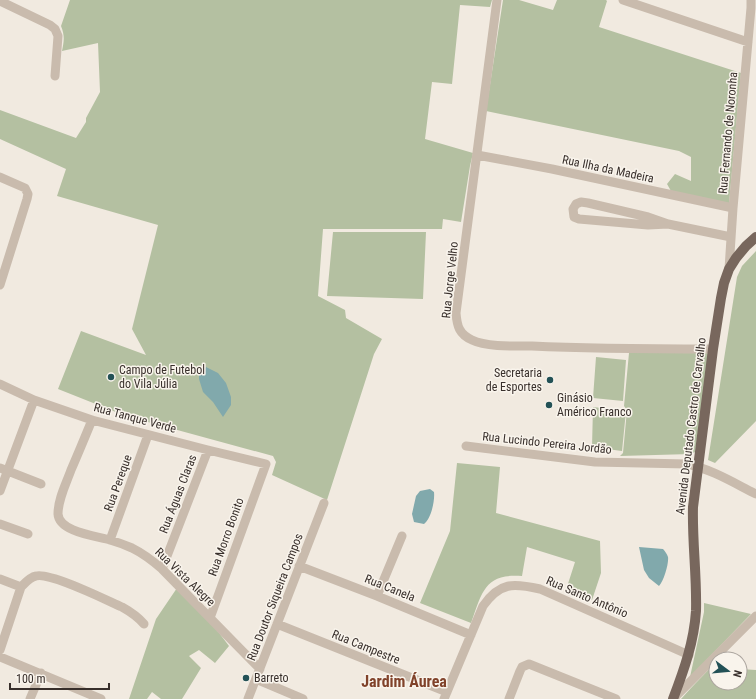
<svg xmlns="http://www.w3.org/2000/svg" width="756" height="699" viewBox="0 0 756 699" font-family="'Roboto Condensed',sans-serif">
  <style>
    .green { fill: #b4c0a1 }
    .water { fill: #81a9ac }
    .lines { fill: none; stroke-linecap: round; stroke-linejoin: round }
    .minor { stroke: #c9bbad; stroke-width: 9 }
    .major { stroke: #78675d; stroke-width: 10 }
    .poi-dot { fill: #235156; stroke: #f9f4ec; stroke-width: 1.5 }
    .labels { text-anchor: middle; stroke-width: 3; stroke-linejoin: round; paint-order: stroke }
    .street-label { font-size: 12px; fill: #382f2b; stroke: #f9f4ec }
    .poi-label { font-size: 12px; fill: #382f2b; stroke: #f9f4ec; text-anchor: start }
    .district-label { font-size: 16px; font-weight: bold; fill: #80422a; stroke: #f9f4ec }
  </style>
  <rect width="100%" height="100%" fill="#f1eae0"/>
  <path class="green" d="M70 0H492L490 7 460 5 452 84 432 82 425 139 473 153 470 166 461 222 443 219 442 229H323L318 296 345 310 346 318 382 339 374 354 327 500 272 475 276 462 273 456 148 422H141L58 389 81 331 146 355 132 329 158 225 57 196 66 169 0 139V110L76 138 86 122V118L100 92 98 43 62 51C64 41 65 36 61 26Z
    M503 0H519L553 10 557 0H606L607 1 599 27 741 73 729 204 671 191 667 184 675 174 691 181V157L679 151 486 111Z
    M333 232H426L423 299 327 296Z
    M756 251V421L715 463 708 460 737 277 742 266Z
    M629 353H707L709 356 695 452 691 454 620 456 623 453 627 410 624 406Z
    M596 357 626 360 623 401 593 398Z
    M593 407 626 411 622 451 592 447Z
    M457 463 500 467 496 513 600 541 601 573 592 600 566 590 575 562 527 547 522 576C484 573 482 593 471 623L420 603 450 531Z
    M177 588 207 617 229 646 215 663 199 650 189 656 201 668 182 699H161L152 692 147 699H129L156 619Z
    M704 603 751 614 690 677 704 612Z
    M716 662V683H740V669L756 670V699H681L691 688Z"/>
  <path class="water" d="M206 367 218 373 226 383 231 397V405L223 417 213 402 203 392 199 379V374Z
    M430 489 434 492C435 501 431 519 424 524L414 522 412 514 416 496 420 491Z
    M639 547 663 549C665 551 667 554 668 557 669 563 664 581 659 586L649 578 644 570Z"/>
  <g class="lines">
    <path class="minor" d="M497 0 456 313C457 326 459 334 472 340 486 347 515 346 532 346 592 349 652 349 713 349
      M623 0 748 42
      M0 1 50 25 55 29 58 36 55 76
      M477 155 552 169 733 208
      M0 177 25 188 28 194 27 199 0 285
      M668 224 648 225 579 219 574 217 573 209 576 204 581 202 588 203 648 217 668 224 731 237
      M729 269 733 208 751 8V0
      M0 384 34 400 92 420 208 450 266 464 210 618
      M92 420C85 437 78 454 71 470 66 484 58 499 58 514 59 532 96 536 110 540 117 542 125 545 132 548 144 554 153 561 162 569L260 669
      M466 446 595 462 687 464C711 469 734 483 756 494
      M0 468 41 484
      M0 491 34 400
      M0 524 28 534
      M110 540 148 435
      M299 566 377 596 471 635
      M162 569 208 450
      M0 579 21 587
      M21 587C25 583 30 577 36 576 50 572 106 600 122 607 131 612 138 617 144 624
      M377 596 402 536
      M277 624 447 692
      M0 650 21 587
      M0 657 101 699
      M256 679 303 699
      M674 698 756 616
      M30 699 41 673
      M248 699 324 503
      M444 699 483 606C500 582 513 583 540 589L689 655
      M509 699 520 671 522 667 529 664 616 699"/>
    <path class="major" d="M673 699C684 670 694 642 696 611 697 576 692 541 693 507L713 349 721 298 724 283 729 269 736 258 746 246 756 237"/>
  </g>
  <g class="poi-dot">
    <circle cx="111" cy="377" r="4"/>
    <circle cx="550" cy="380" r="4"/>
    <circle cx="549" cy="405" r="4"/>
    <circle cx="246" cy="678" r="4"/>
  </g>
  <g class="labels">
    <g class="street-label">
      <text transform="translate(728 133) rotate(-85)" y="4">Rua Fernando de Noronha</text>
      <text transform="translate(608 169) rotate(12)" y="4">Rua Ilha da Madeira</text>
      <text transform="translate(450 280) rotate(-84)" y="4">Rua Jorge Velho</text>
      <text transform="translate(135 418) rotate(15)" y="4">Rua Tanque Verde</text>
      <text transform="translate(691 426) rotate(-83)" y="4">Avenida Deputado Castro de Carvalho</text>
      <text transform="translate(547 443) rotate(6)" y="4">Rua Lucindo Pereira Jordão</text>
      <text transform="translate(118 483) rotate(-70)" y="4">Rua Pereque</text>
      <text transform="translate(178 494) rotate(-69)" y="4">Rua Águas Claras</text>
      <text transform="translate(226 537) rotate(-70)" y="4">Rua Morro Bonito</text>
      <text transform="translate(185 577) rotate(44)" y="4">Rua Vista Alegre</text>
      <text transform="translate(390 588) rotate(22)" y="4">Rua Canela</text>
      <text transform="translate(275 597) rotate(-69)" y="4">Rua Doutor Siqueira Campos</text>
      <text transform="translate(587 597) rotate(23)" y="4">Rua Santo Antônio</text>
      <text transform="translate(366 647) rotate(22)" y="4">Rua Campestre</text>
    </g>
    <g class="poi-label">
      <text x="119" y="374">Campo de Futebol<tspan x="119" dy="14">do Vila Júlia</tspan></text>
      <text x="542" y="377" text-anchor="end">Secretaria<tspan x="542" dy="14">de Esportes</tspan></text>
      <text x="557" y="402">Ginásio<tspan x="557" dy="14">Américo Franco</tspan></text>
      <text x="254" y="682">Barreto</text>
    </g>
    <g class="district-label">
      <text x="404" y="687">Jardim Áurea</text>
    </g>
  </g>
  <g transform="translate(728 671) rotate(106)"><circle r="19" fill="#f9f4ec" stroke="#aca59f"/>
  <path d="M0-3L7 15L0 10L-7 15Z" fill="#235156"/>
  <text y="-6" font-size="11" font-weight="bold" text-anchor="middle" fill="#382f2b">N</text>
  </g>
  <path d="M10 683v6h99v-6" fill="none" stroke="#382f2b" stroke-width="2"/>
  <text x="16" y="683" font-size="12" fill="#382f2b" stroke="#f9f4ec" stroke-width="3" paint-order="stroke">100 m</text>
</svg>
